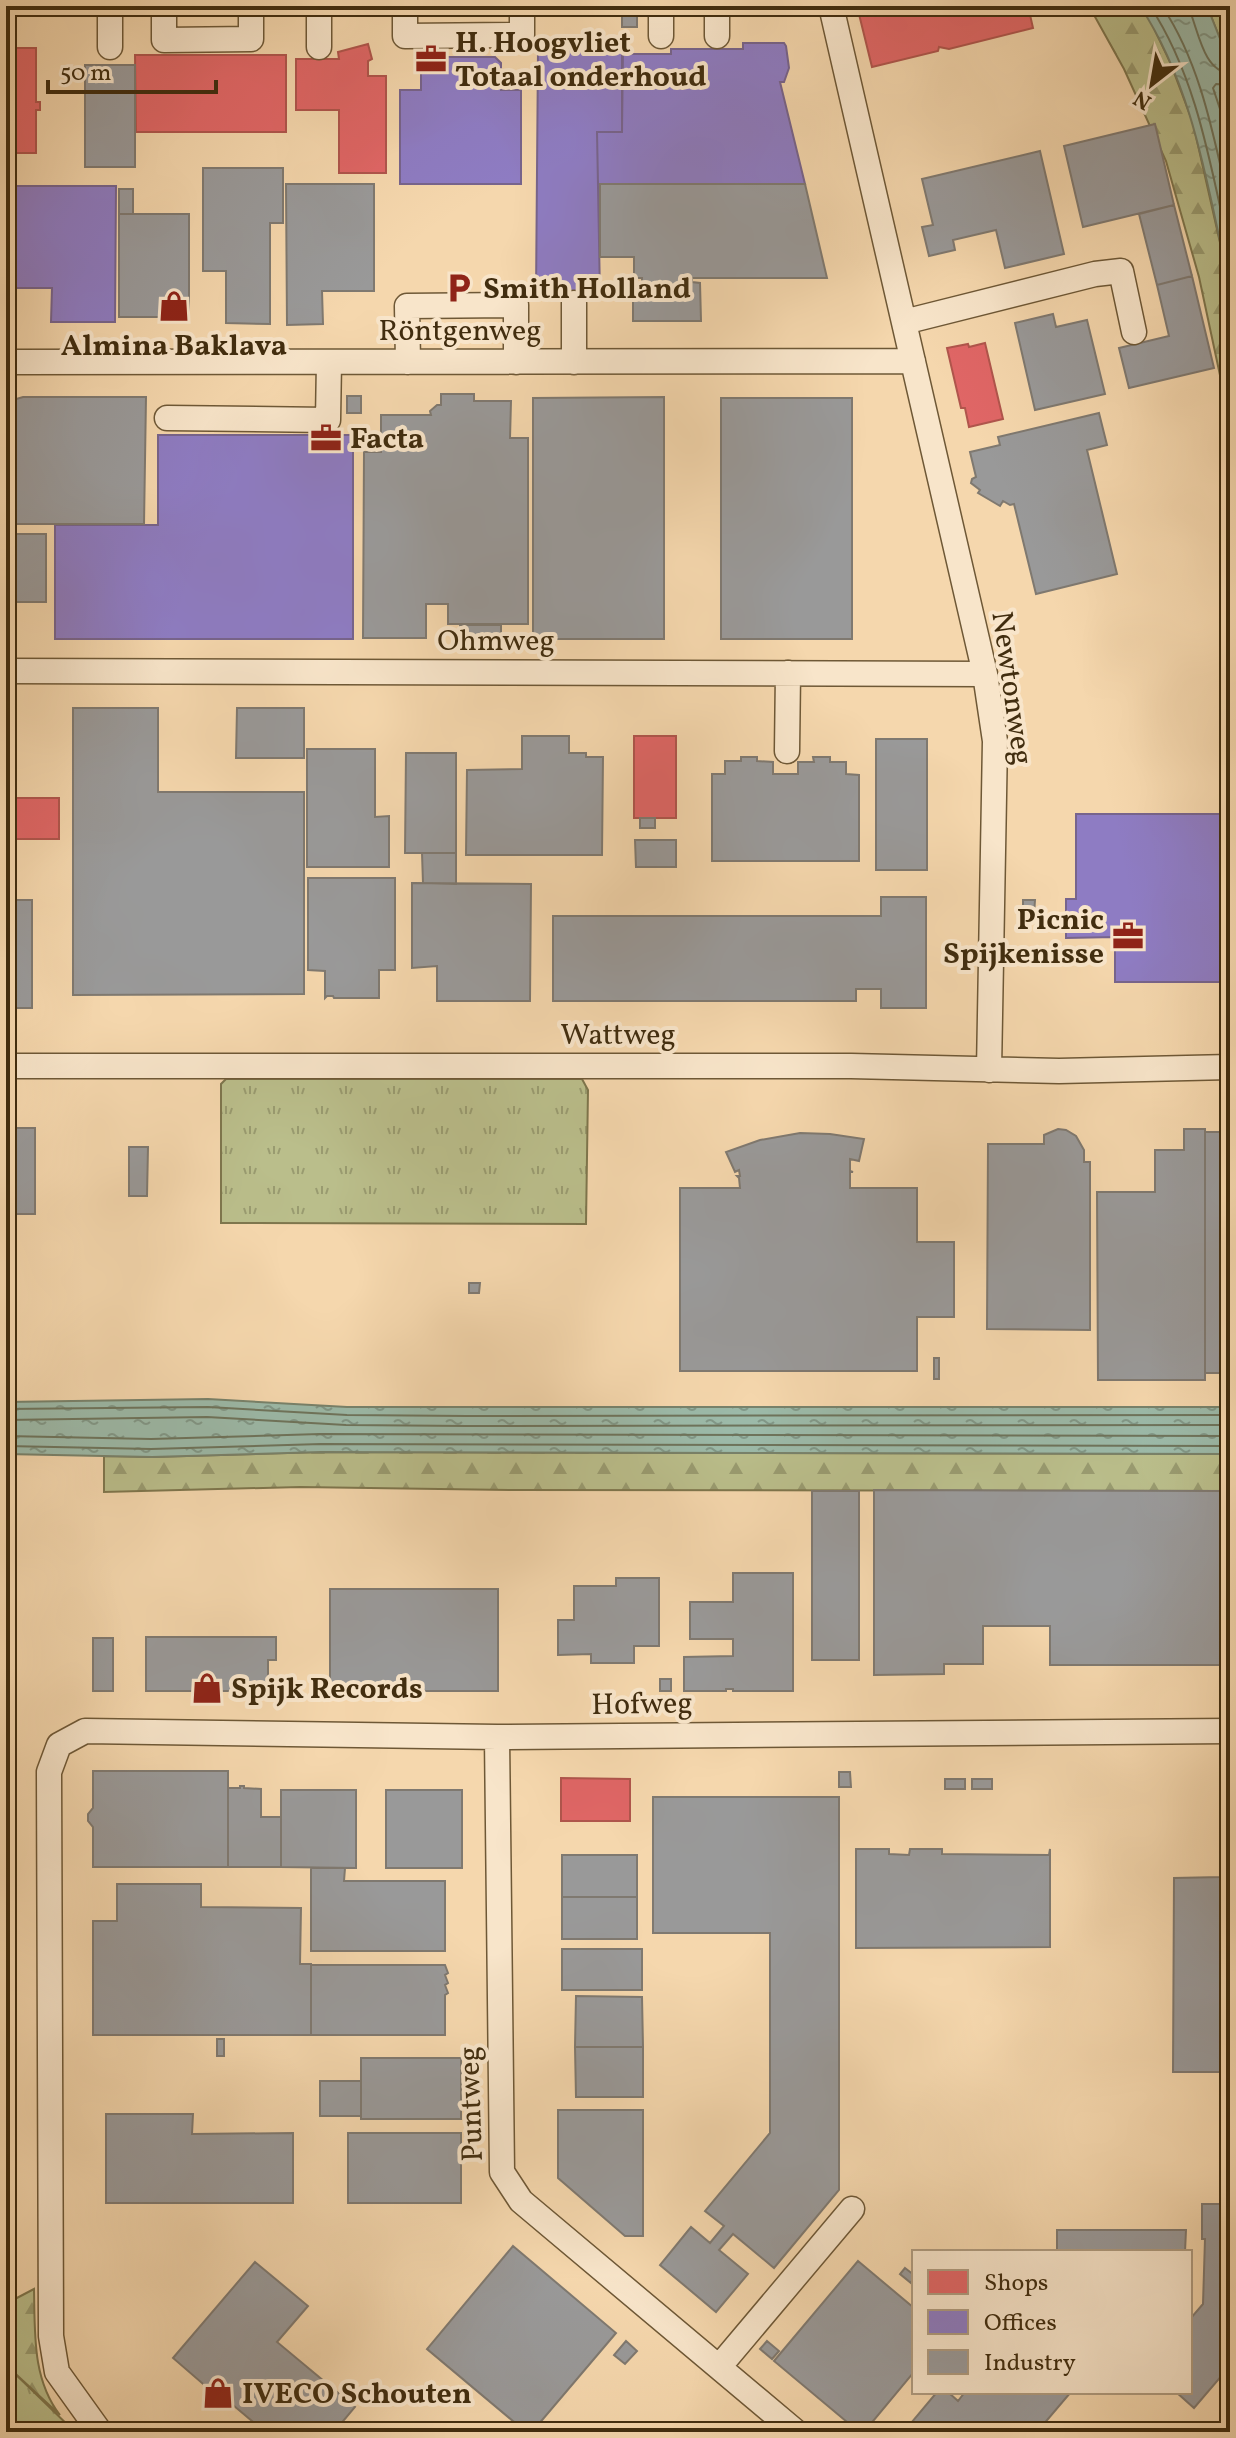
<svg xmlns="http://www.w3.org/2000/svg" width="1236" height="2438" viewBox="0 0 1236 2438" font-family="Vollkorn,serif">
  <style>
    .grass { fill: url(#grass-tufts); stroke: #7e764d; stroke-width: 2 }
    .forest { fill: url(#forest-firs); stroke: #7e764d; stroke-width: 2 }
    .water { fill: url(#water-ripples); stroke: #78826b; stroke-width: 2 }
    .shops { fill: #e06666; stroke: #b0554c; stroke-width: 2 }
    .offices { fill: #8e7cc3; stroke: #77648d; stroke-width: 2 }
    .industry { fill: #999; stroke: #7f7970; stroke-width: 2 }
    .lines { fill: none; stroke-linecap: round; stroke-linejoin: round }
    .shore { stroke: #6e745c; stroke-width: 2 }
    .minor-casing { stroke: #6e5836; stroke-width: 27 }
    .minor { stroke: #f8e5ca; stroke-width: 24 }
    .labels { text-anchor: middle; stroke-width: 8; stroke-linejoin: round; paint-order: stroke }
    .poi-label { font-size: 30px; font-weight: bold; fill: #412d0f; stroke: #f8e5ca; text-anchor: start }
    .street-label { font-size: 30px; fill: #412d0f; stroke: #f8e5ca }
  </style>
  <defs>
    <pattern id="grass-tufts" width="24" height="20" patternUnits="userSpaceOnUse" patternTransform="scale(2)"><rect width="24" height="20" fill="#babe8b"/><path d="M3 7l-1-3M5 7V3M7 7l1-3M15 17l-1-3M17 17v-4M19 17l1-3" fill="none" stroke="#999b70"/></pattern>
    <pattern id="forest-firs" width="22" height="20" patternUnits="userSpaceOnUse" patternTransform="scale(2)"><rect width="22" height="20" fill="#babe8b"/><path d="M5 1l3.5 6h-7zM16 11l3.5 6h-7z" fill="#999b70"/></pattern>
    <pattern id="water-ripples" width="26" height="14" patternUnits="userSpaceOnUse" patternTransform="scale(2)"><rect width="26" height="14" fill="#9cbaa9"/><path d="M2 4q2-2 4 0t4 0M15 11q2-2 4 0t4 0" fill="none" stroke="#819888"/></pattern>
  </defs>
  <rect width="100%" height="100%" fill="#f5d7ad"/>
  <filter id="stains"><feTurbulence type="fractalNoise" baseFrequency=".0025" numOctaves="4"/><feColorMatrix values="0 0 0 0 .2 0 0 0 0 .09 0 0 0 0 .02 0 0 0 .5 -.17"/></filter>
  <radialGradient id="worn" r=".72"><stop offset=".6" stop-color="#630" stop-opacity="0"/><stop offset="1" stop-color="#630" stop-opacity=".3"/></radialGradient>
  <path class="grass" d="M1207 6H1230V64Z
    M226 1079H582L588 1090 586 1224 221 1223V1084Z
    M6 2365 75 2432H6Z"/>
  <path class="forest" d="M1089 6H1140L1151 22 1170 62 1193 123 1230 287V422L1199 277 1166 161 1124 69Z
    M321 1452 1230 1454V1491L509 1490 300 1487 104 1492V1456L152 1457Z
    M34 2289C35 2332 32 2379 60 2415L6 2365V2311H12L13 2300Z"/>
  <path class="water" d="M1140 6H1207L1230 64V287C1208 192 1195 89 1140 6Z
    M208 1399 347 1407H1230V1454L321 1452 152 1457 6 1454V1402Z"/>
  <path class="shops" d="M857 6H1028L1033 28 949 49 939 47 938 51 872 67Z
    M368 44 372 59 368 61V76H386V173H339V110H296V59H339L338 52Z
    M6 48H36V102H40V110H36V153H6Z
    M135 55H286V132H136Z
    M985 343 1003 419 969 427 965 408H961L947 348 968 344 969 347Z
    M6 702H13L12 739H6Z
    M634 736H676V818H634Z
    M6 798H59V839H6Z
    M561 1778 630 1779V1821H561Z
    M6 1959 10 1963V2012H6Z"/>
  <path class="offices" d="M743 43H784L786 46 789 68 784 82H780L805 184H598L597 132H622V54H671V49H743Z
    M623 49 622 132H597L600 295H536L538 50Z
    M426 57H495L501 63V90H521V184H400V90H421V62Z
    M6 186H116L115 322H51L52 288H6Z
    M158 435H353V639H55V525H158Z
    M1076 814H1230V982H1115V937L1066 938V928H1063V918L1066 917V899H1076Z"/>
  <path class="industry" d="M622 16H637V27H622Z
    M85 65H135V167H85Z
    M1155 124 1174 205 1083 227 1064 146Z
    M1040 151 1064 254 1005 268 996 230 953 240 955 250 929 256 922 227 933 225 922 179Z
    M203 168H283V223H270V324L226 323V271H203Z
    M286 184H374V291H322L323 324 287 325Z
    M600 184H805L827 278H692V282L700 283 701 321H633V283H642V278H634V257H600Z
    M119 189H133V214H119Z
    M1174 205 1192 276 1157 285 1139 214Z
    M119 214H189V317H119Z
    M1192 276 1214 368 1129 388 1119 348 1169 336 1157 285Z
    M1053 314 1056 327 1087 320 1105 394 1035 410 1015 323Z
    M441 394H474V401H511L510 438H528V624H448V604H426V638H363L364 452H381V415H431L430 411 437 405H441Z
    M347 396H361V413H347Z
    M23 397H146L144 524H6V402Z
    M664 397V639H533V398Z
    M721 398H852V639H721Z
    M1099 413 1107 445 1087 450 1117 574 1036 594 1014 504 1010 505 1003 501 1000 506 978 493 980 490 971 483 972 479 976 477 970 452 1000 445 998 437Z
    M6 534H46V602H6Z
    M460 625H501V639H461Z
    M73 708H158V792H304V994L73 995Z
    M237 708H304V758H236Z
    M522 736H569V753H586V757H603L602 855H466L467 770 522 769Z
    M876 739H927V870H876Z
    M307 749H375V817L389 816V867H307Z
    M406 753H456V853H405Z
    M741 757H757V761L773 762V774H798V762H814L813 757H830V762H846V774L859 775V861H712V774H725V761H741Z
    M640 818H655V828H640Z
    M635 840H676V867H636Z
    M422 853H456V884L423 883Z
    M308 878H395V970H379V998H334L333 996H327L325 998V971L308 970Z
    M412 883 531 884 530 1001H437V966L412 968Z
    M881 897H926V1008H881V989H856V1001H553V916H881Z
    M6 900H32V1008H6Z
    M1023 900H1035L1034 915H1023Z
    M6 1128H35V1214H6Z
    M1058 1129 1066 1130 1076 1136 1084 1150V1162H1090V1330L987 1329 988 1144H1044V1135Z
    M1184 1129H1205V1380H1098L1097 1192H1155V1150H1184Z
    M1205 1132H1230V1373H1205Z
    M800 1133 830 1134 864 1139 859 1161 850 1159V1171L853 1172H850V1188H917V1242H954V1317H917V1371H680V1188H740L739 1178 737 1176H740L739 1170 735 1172 726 1152 760 1140Z
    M129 1147H148L147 1196H129Z
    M469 1283H480L479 1293H469Z
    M934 1358H939V1379H934Z
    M874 1490 1230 1491V1625H1226V1665H1050V1626H983V1664H944V1674L874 1675Z
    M812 1491H859V1660H812Z
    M733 1573H793V1691H733V1689H726V1691H684V1657L733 1656V1639H690V1602H733Z
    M616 1578H659V1646H634V1663H591V1654L558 1655V1620H574V1586H616Z
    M330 1589H498V1691H330Z
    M146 1637H276V1660H268V1691H146Z
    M93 1638H113V1691H93Z
    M660 1679H671V1691H660Z
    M93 1771H228V1867H93V1827L88 1821V1814L93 1808Z
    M839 1772H850L851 1787H839Z
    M945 1779H965V1789H945Z
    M972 1779H992V1789H972Z
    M240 1786H244V1788L261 1789V1817H281V1867H228V1788H240Z
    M281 1790H356V1868L281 1867Z
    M386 1790H462V1868H386Z
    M653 1797H839V2190L774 2268 733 2234 719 2250 748 2274 716 2312 660 2265 691 2227 710 2243 724 2226 705 2211 770 2133V1933H653Z
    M1222 1821H1230V2139H1222V2072H1173L1174 1878 1222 1877Z
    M856 1849H889V1854L909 1855 910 1849H942V1854L1049 1855 1050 1849V1947L856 1948Z
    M562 1855H637V1897H562Z
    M311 1868H345L344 1881H445V1951H311Z
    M117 1884H201V1907L301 1908 300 1964H311V2035H93V1921H117Z
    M562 1897H637V1939H562Z
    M562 1949H642V1990H562Z
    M311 1965H445L448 1973 445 1975 448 1983 445 1985 448 1993 445 1995V2035H311Z
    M576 1996 642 1997 643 2047H575Z
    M217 2039H224V2056H217Z
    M575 2047H643V2097H576Z
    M361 2058H461V2119H361Z
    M320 2081H361V2116H320Z
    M558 2110H643V2236H625L558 2178Z
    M106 2114H193L192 2134 293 2133V2203H106Z
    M348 2133H461V2203H348Z
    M1202 2204H1230V2366L1194 2408 1176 2392H1190V2319L1203 2304 1205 2239H1202Z
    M1057 2230H1186L1185 2252H1057Z
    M513 2246 616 2333 532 2432H526L427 2349Z
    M858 2261 914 2308V2372L864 2432H859L774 2361Z
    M255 2262 308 2306 277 2342 355 2407 334 2432H265L227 2400 225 2402 220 2398 213 2400 209 2389 173 2358Z
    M6 2268H12V2308H6Z
    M905 2268 914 2275 911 2283 900 2274Z
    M626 2341 637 2351 625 2364 614 2355Z
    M767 2341 779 2351 772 2359 760 2349Z
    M937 2392H948L958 2401 965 2392H1071L1037 2432H922L911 2423Z"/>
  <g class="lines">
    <path class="shore" d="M1150 6C1198 79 1211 169 1230 252
      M1162 6C1202 66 1214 139 1230 208
      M1190 6 1191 14C1199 35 1205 72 1230 73
      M1230 85 1216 84 1213 88 1222 115 1230 155
      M6 1409 208 1407 347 1415 467 1416 1230 1415
      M6 1420 207 1417 346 1425 467 1426 1230 1425
      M6 1436 151 1439 320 1434 1230 1436
      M6 1446 151 1449 321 1444 1230 1446"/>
    <defs>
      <path id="minor" d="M110 6V47
        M164 6V40L251 39V6
        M319 6V47
        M405 6V36L522 35V6
        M661 6V36
        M717 6V36
        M831 6 985 674 995 741 989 1070
        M904 322 1095 274 1121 271 1134 332
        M6 362 913 361
        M408 362 407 306 516 305V362
        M574 362V303
        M167 418 328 420 329 362
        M6 671 985 674
        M787 751 788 673
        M6 1066H851L1059 1071 1230 1067
        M497 1737 502 2172 521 2201 796 2432
        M719 2367 852 2209
        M100 2432 57 2372 51 2336 49 1772 59 1745 85 1731 497 1737 1230 1731"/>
    </defs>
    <use href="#minor" class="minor-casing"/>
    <use href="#minor" class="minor"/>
  </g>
  <defs>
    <symbol id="office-bare" viewBox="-9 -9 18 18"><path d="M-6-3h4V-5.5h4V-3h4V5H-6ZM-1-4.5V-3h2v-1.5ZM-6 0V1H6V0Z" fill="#8f2418" stroke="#f8e5ca" stroke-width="2.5" paint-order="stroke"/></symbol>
    <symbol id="parking-bare" viewBox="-9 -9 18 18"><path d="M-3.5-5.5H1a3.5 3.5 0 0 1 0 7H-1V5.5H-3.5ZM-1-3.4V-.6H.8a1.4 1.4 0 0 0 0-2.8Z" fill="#8f2418" stroke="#f8e5ca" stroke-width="2.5" paint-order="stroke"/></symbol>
    <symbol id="shop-bare" viewBox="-9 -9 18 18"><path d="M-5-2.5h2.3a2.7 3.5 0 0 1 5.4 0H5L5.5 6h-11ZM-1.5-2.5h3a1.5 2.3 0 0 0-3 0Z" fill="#8f2418" stroke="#f8e5ca" stroke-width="2.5" paint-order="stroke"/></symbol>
  </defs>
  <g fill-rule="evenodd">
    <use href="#office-bare" x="409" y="37" width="44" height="44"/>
    <use href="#parking-bare" x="437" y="266" width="44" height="44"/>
    <use href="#shop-bare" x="152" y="284" width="44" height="44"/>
    <use href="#office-bare" x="304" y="416" width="44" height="44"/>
    <use href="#office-bare" x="1106" y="914" width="44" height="44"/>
    <use href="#shop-bare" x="185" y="1666" width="44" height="44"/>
    <use href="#shop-bare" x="196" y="2371" width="44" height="44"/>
  </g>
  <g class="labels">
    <g class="poi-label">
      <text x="455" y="52">H. Hoogvliet<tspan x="455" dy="34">Totaal onderhoud</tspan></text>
      <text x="483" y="298">Smith Holland</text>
      <text x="174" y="355" text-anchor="middle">Almina Baklava</text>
      <text x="350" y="448">Facta</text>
      <text x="1104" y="929" text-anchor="end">Picnic<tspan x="1104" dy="34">Spijkenisse</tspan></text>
      <text x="231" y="1698">Spijk Records</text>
      <text x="242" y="2403">IVECO Schouten</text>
    </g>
    <g class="street-label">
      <text x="460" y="340">Röntgenweg</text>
      <text x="496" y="650">Ohmweg</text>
      <text transform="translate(1013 688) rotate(82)" y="10">Newtonweg</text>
      <text x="618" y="1044">Wattweg</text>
      <text transform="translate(642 1703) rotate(-1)" y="10">Hofweg</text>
      <text transform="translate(470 2104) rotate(-92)" y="10">Puntweg</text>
    </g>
  </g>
  <rect width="1236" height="2438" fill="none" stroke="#f5d7ad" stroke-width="32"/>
  <rect x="8" y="8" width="1220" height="2422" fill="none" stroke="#412d0f" stroke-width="4"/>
  <rect x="16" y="16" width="1204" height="2406" fill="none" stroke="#412d0f" stroke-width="2"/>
  <rect x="912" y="2250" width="280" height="144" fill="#f8e5ca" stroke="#af9b7f" stroke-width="2"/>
  <rect x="928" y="2270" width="40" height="24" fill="#e06666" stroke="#af9b7f" stroke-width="2"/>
  <text x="984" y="2290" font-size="24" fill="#412d0f">Shops</text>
  <rect x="928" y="2310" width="40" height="24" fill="#8e7cc3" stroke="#af9b7f" stroke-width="2"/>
  <text x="984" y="2330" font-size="24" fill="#412d0f">Offices</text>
  <rect x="928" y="2350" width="40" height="24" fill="#999999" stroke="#af9b7f" stroke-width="2"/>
  <text x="984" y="2370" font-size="24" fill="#412d0f">Industry</text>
  <g transform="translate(1152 84) rotate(211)" stroke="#f8e5ca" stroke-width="6" paint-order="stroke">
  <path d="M0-6L14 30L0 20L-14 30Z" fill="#412d0f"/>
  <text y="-12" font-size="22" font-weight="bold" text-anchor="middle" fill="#412d0f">N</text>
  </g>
  <path d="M48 80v12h168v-12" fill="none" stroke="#412d0f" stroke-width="4"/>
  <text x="60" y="80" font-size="24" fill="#412d0f" stroke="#f8e5ca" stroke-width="6" paint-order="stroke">50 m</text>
  <rect width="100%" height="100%" filter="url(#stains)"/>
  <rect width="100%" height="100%" fill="url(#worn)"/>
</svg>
